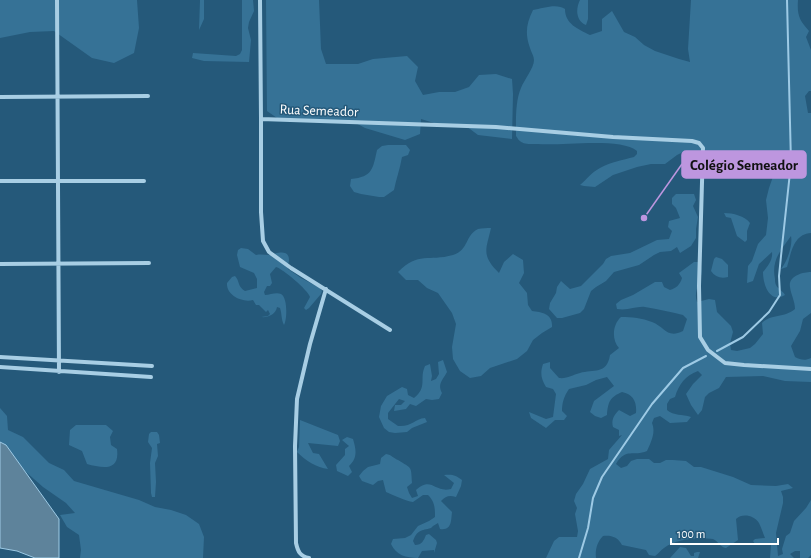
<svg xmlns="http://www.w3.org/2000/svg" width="811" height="558" viewBox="0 0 811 558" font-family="'Alegreya Sans',sans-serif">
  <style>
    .green { fill: #367296 }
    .water { fill: #5e839b; stroke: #9dcae5 }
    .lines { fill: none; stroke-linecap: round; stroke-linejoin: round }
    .stream { stroke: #9dcae5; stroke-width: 2 }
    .minor { stroke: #a8cee4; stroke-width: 4 }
    .labels { text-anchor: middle; stroke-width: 3; stroke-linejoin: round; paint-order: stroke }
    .street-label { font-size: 14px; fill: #fff; stroke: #25597a }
    .leader { fill: none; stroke: #bd96df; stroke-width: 1.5 }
    .callout-dot { fill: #bd96df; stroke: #25597a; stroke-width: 1.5 }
    .callout { fill: #bd96df; stroke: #bd96df; stroke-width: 1.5 }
    .callout-label { font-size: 15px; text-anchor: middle; font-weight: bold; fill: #111 }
  </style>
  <rect width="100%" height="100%" fill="#25597a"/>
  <path class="green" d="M0 0H137L139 28 134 53 114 63 92 58 54 31 30 32 0 38Z
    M200 0H204V19L199 30Z
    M242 0H253L254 11 249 22 248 28 251 40 249 62 204 61 192 58 193 53 236 56 240 54 242 50Z
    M266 0H319L321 49 326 64H358L373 59 407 56 418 67 415 81 423 95 439 92H455L469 87 479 75 496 74 512 79 513 94 512 139 478 135 466 126 434 123 421 119 420 134 405 140 365 128 352 121 277 118 267 111Z
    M580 0H588V19L586 25C575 20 576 8 580 0Z
    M691 0H798C797 15 799 20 809 31L806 37 811 50V91H809L805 96 808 113H811V233C793 234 791 254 787 267L781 269C787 262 793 245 791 236 781 250 771 260 775 279 775 281 775 283 776 285 778 289 783 291 785 295 770 304 763 285 763 272 768 266 773 260 772 252L759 264 753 281 747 283 748 266 752 261 758 244 766 235 768 218 766 200 769 188 775 171 774 159 771 157C760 153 727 152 715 153 706 154 701 168 691 161L688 163 686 153 683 152 677 155 665 164H651L637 167 613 175 595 187 584 186 580 185C587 179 592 172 600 168 610 162 623 160 634 157L637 154V151C621 137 561 146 538 144 533 144 524 145 520 141 519 141 517 137 516 136 516 121 515 102 521 88 524 80 534 68 534 60 534 56 531 52 530 48 525 34 526 24 533 10 543 8 557 3 565 9 565 24 578 29 590 35L602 31V19L612 11 624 32 635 37 644 45 655 51 679 59 690 62 688 49Z
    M388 145H406L410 150 408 155 402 157C400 169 396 179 394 190L384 197H379L361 194 354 192 350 186 351 179C373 177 373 168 377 150L382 146Z
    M676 194H694L696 200 693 206 698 217 696 229V238L691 246 680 253 677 247 671 251 660 252 654 255 639 265 614 272 606 281 596 287 591 291 584 309 580 313 562 318H557L549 309 550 303 556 293 557 287 561 281 570 289 581 286 603 264 606 259 611 256 630 253 657 240 669 239 672 231 668 227 669 221 680 218 676 208 672 204V198Z
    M724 213C733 213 745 216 750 223L747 231V240L745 242 737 236 731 218 726 217Z
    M491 228C486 250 481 255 499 273L504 262 513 254 523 260 524 273 519 283 527 293 528 305 532 311C542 312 553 314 552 327L542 333 533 340 527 351 517 359 490 368 481 376 470 378 460 371 453 359 452 347 456 324 452 313 438 293 427 288 418 280H406L398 272C419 251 428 262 453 255 469 250 465 235 478 229 482 228 487 228 491 228Z
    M241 248 248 249 256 255C261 254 265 255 270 255 275 254 289 248 289 260 289 263 287 265 288 269L301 278 320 288 322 291 321 294 309 308 306 310 304 308 310 297C308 290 283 269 276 267L270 274 272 283 270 286H267L264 292 265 295C270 295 276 292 281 294 288 298 287 320 284 325 281 319 282 314 280 308L277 307C276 314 268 318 261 317L268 316 270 314 268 310 266 312 259 305H256L253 300C242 303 226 295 227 283L232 277 235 276C240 281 237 286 245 291L257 288V279L254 273 240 267 237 255 238 250Z
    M716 257 722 259 728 265V277C721 279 715 277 711 271L714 259Z
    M694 262H700C706 280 692 288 697 302L709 299 715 300 717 312 731 326 733 332 730 343 731 350 737 351 750 348 755 344 763 334 762 323C770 314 785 318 795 309 795 301 791 295 790 287 788 276 803 272 811 272V313L803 319 800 331 791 346 795 357C801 360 805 361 811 358V382L785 381 763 376 726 377 719 388 709 393 705 397 702 410 698 415 691 405 686 394 693 384 702 375 698 371C685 376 679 384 675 397L670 399 667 404V410C674 416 682 414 691 417L687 422 670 423 660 416 654 418 652 423C656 433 651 442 647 451 633 457 626 447 616 464L621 468 627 466 631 461 637 459H649L654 463H660L666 460H673L686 461 694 467H701L733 477 751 485 776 486 788 484 793 488 781 491 783 497V503L776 533 778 556 783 554 782 549 786 536 790 533 794 521 806 508 811 500V555L808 558H800V551H795L790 554 794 558H770L771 545 765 543 755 544 753 541 755 539 765 538C763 533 761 527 759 523 754 515 742 513 736 519L738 540 726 548C720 547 718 541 713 539 698 537 676 539 664 548 661 550 658 554 655 556L649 555 646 550 622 545C618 537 611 535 603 536 597 542 595 550 596 558H546L554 541 559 537H577L578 531 575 514 577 508 574 501 576 494 583 484 590 469 608 459 609 450 622 435 619 436V430L613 427C611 420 614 415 619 410L630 416 636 413C637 402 633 394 622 392 610 397 608 402 607 415L601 418 595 416 590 412 594 401 614 386 607 377 596 380 586 385 569 389C564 396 562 403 562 411L567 416 564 420H555L546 428 531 418 529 412 546 419 553 417 556 394 553 389 546 387C541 379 540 373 543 364L550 362V368L559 378C567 379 572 375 580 373 593 369 607 375 610 355L619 348C611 339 613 324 621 317 632 317 642 318 652 322 665 327 667 339 683 331L687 319 683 315C671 312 658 309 645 307 636 306 628 311 617 309L616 304 621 300 633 295 655 282H662L664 287 670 290C676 288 680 285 682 278L679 273Z
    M443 360 447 372C443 380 437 384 442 393L439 399 432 400 426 399 416 406 410 404 406 409 394 411 395 405H401L405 401 399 399 388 413V419L398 426C412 427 414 419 425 418L427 422 412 428 407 432 395 433 389 432 384 428 379 417 381 406 387 396 402 387 407 389 408 395 414 398C428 387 419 379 425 366L430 364 432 376 431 381 436 379 439 374 438 362Z
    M0 408 7 416 8 430 23 437 49 463 64 470 74 481 139 500 155 507 171 510 186 515 199 524 204 537 203 558H80L81 550 79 535 67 527 60 515 75 513 66 503 43 487 0 449Z
    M300 420 338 435 340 441 338 446 308 443 313 453 319 454 328 469C317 468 305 460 297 452L299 447Z
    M76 425H106L113 431 110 437 111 445 117 449C120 472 102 468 87 464L82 451 69 445 70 430Z
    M151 432H157L159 435 160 443 157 444 158 456 155 463 156 482 155 497H152L151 493 150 463 152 448 148 442 149 434Z
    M347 437 353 439C356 449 358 458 349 466L352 472 348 476 337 471 336 465 345 455V449L349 446 342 440Z
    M386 454C392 455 393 458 398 460 412 469 411 465 412 483L407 487 409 493 412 498 418 496 416 490C432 476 434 493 451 489L454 483 444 475C452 474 456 475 462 480L461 486 456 497C449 495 446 496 441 501L452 512C451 520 452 531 440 529L438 523 433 526 431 528C421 531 418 529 413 541L415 545C422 545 424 540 426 535L429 534 436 540 437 543 434 553V550L422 551 418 558C406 558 396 555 391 544L393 539 405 538 411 535 418 526 429 521 435 517C435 508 435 502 428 495H423L413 502C406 501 393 495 386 492L383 480 378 481 373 485 362 481 359 476 363 471 368 467 380 464 381 458Z
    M680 547 686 548 691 556H694V553L697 552H700L698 558H670Z"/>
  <path class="water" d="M0 442 6 445 59 519V558H35L17 551 0 548Z"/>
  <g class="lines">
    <path class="stream" d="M717 351 743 337 769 312 780 295 779 276 781 256 791 163 787 0
      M579 558 588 528 593 498 602 477 652 404 683 368 706 356"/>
    <path class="minor" d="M57 0 59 372
      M260 0 261 119 496 127 613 137 692 141 699 143 703 148 699 286 700 337 708 350 725 363 744 365 811 369
      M0 97 148 96
      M261 119V212L263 241 269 252 291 268 390 330
      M0 181H144
      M0 264 149 263
      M0 357 152 366
      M0 367 151 377
      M309 558C300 556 298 552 296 543L295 446 297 399 310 344 326 289"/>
  </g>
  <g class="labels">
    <g class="street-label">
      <text transform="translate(319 110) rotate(2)" y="5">Rua Semeador</text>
    </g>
  </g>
  <path class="leader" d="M644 218L682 164"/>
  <circle class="callout-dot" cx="644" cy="218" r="4"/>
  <rect class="callout" x="682" y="151" width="124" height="27" rx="4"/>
  <g class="callout-label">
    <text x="744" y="170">Colégio Semeador</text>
  </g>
  <path d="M671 538v6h107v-6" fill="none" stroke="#ffffff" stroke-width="2"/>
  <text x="677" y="538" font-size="12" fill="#ffffff" stroke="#25597a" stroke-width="3" paint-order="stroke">100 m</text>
</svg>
